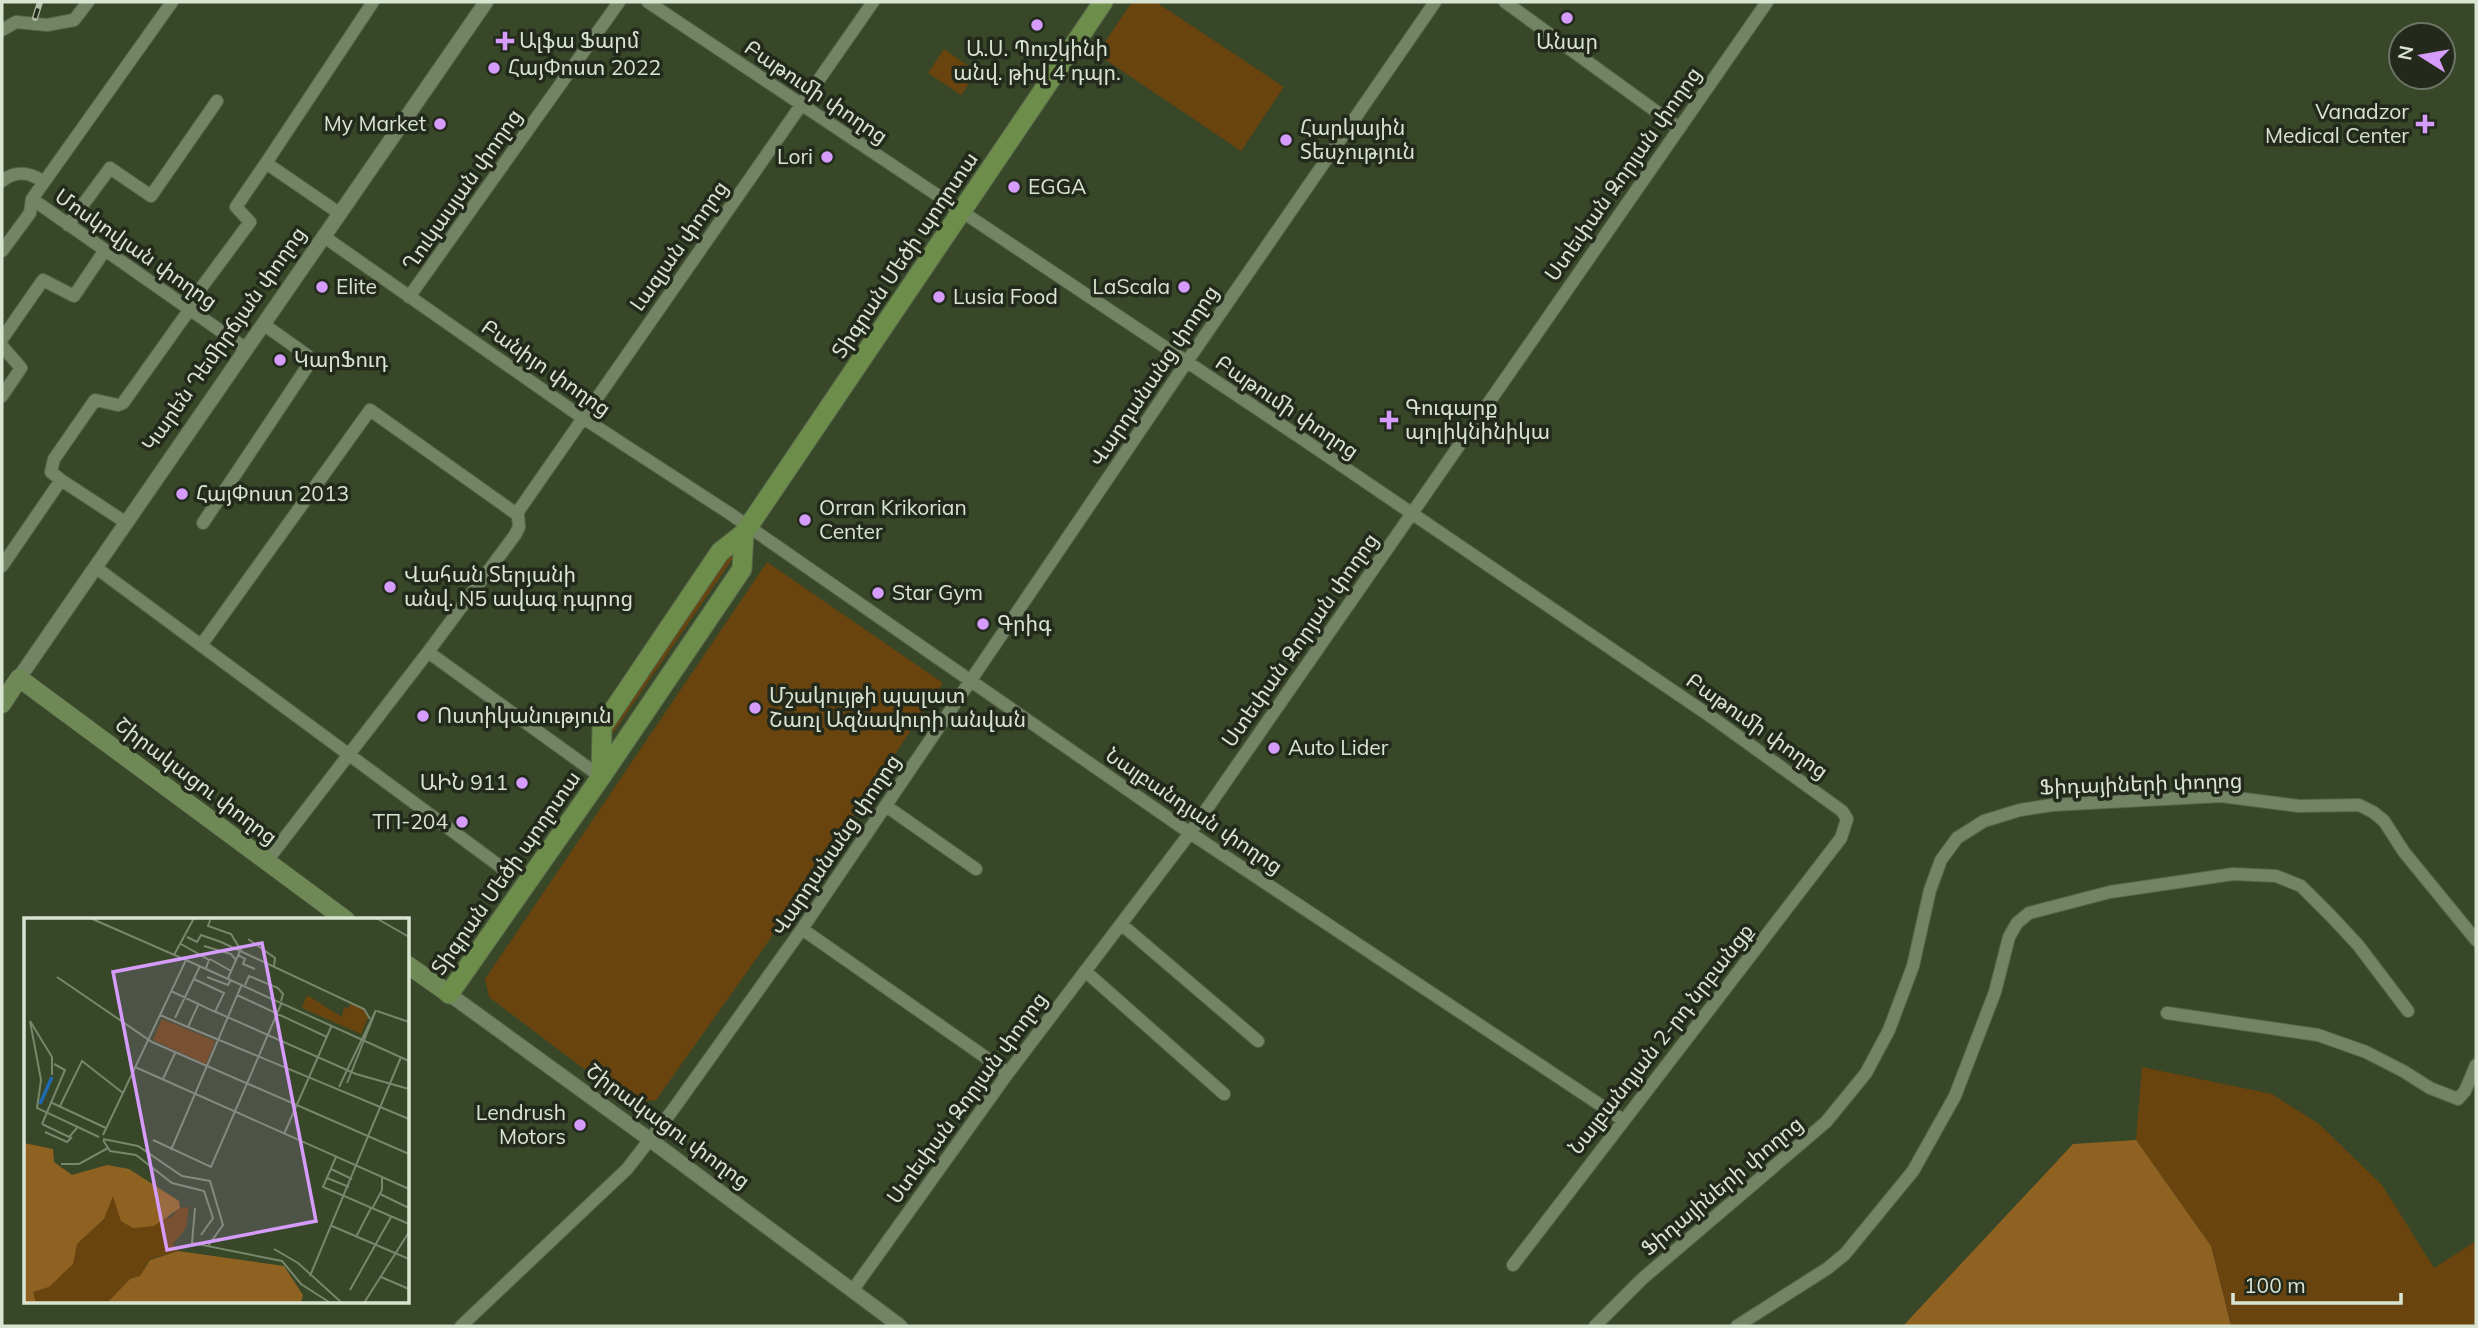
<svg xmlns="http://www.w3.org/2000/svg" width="2478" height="1328" viewBox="0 0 2478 1328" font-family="Mulish,'Noto Sans Armenian',sans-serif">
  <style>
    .green { fill: #69440f }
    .forest { fill: #906221 }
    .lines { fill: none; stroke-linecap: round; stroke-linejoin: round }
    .minor-casing { stroke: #56644a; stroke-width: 14 }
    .tertiary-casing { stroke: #56644a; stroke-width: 16 }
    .secondary-casing { stroke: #56644a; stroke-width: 19 }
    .primary-casing { stroke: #56644a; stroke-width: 21 }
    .minor { stroke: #728463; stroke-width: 12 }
    .tertiary { stroke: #728463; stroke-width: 14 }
    .secondary { stroke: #6f8956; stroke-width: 18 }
    .primary { stroke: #6d8e4a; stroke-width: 19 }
    .rail-casing { stroke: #b0bba6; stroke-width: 6 }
    .rail { stroke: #232a1c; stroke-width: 3.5; stroke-dasharray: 10; stroke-linecap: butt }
    .poi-dot { fill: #d59cfb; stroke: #232a1c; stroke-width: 2.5 }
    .labels { text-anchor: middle; stroke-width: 7; stroke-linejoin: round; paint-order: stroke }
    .poi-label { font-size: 21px; fill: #dae4d2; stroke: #232a1c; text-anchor: start }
    .street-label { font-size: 21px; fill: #dae4d2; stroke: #232a1c }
    .inset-river { fill: none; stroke: #1e6ab0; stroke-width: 3.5 }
    .inset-road { fill: none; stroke: #78866c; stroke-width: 2 }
    .view { fill: #d59cfb; fill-opacity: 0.15; stroke: #d59cfb; stroke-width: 3.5 }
    .inset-edge { fill: none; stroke: #dae4d2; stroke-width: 3.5 }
  </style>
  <rect width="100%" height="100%" fill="#374728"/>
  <path class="green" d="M1132 2H1156L1284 87 1241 151 1097 54Z
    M944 49 977 72 961 95 928 73Z
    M729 553 733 558 611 736 608 733Z
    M767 562 943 683 761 952 656 1100 629 1103 489 997 485 979Z
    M2142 1067 2272 1094 2319 1124 2382 1185 2434 1268 2476 1241V1326H2231L2211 1246 2136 1140Z"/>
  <path class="forest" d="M2136 1140 2211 1246 2231 1326H1903L2073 1144Z"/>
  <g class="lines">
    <defs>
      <path id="minor" d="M648 2 1304 440 1710 716 1842 811 1847 819 1841 838 1513 1265
        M1505 2 1679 128
        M2 30 16 22 47 25 74 20 88 2
        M2 181C16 170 29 172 44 182
        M32 199 245 348
        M339 213 266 163 373 2
        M68 225 110 168 151 196 217 101
        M323 236 583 418 729 513 1190 833 1623 1120
        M2 251 30 213 32 199 172 2
        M409 297 619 2
        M187 307 250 222 236 207 266 163
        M2 339 43 280 74 296 105 250
        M2 346 21 368 2 396
        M61 480 51 472 54 459 95 400 118 405 123 403 190 309
        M517 513 873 2
        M203 523 309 364 308 356 263 324
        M2 566 61 480 125 522
        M95 567 505 870
        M202 644 370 410 518 515 519 527 515 535 428 652 266 862
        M428 652 601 777
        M886 806 976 869
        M1121 924 1258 1041
        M802 929 1008 1073
        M1085 971 1224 1094
        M2167 1013 2318 1035 2366 1052 2403 1071 2430 1088 2458 1099 2465 1091 2476 1065
        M852 1291 1008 1073 1190 833 1767 2
        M461 1326 627 1169 672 1111 802 929 1186 363 1435 2
        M1595 1326 1642 1279 1826 1122 1866 1073 1889 1030 1913 966 1930 890 1941 860 1957 838 1984 821 2020 810 2052 805 2221 796 2299 806 2359 805 2373 812 2384 821 2404 852 2476 940
        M1737 1326 1828 1268 1845 1254 1913 1171 1955 1096 1995 992 2009 937 2017 923 2029 913 2110 892 2233 874 2276 876 2301 886 2331 916 2358 945 2408 1011"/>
      <path id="tertiary" d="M19 678 486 2
        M449 994 649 1139 900 1326"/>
      <path id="secondary" d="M2 704 19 678 346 920
        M408 965 449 994"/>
      <path id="primary" d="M601 777 602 727 720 552 744 533 1103 2
        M449 994 601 777 742 569 744 533"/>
    </defs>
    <use href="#minor" class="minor-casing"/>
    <use href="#tertiary" class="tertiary-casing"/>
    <use href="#secondary" class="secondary-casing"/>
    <use href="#primary" class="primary-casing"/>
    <use href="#minor" class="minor"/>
    <use href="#tertiary" class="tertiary"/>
    <use href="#secondary" class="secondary"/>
    <use href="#primary" class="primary"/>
    <defs>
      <path id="rail" d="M35 18 40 2"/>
    </defs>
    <use href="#rail" class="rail-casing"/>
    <use href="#rail" class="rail"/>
  </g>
  <g class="poi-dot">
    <circle cx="1567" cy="18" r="7"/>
    <circle cx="1037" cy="25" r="7"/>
    <path d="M501.5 30.5h7v7h7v7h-7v7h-7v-7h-7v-7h7z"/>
    <circle cx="494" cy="68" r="7"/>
    <circle cx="440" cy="124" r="7"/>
    <path d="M2421.5 113.5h7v7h7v7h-7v7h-7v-7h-7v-7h7z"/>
    <circle cx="1286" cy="140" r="7"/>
    <circle cx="827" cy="157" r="7"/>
    <circle cx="1014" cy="187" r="7"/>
    <circle cx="322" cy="287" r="7"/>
    <circle cx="1184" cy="287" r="7"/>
    <circle cx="939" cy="297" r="7"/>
    <circle cx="280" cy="360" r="7"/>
    <path d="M1385.5 409.5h7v7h7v7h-7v7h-7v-7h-7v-7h7z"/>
    <circle cx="182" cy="494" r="7"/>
    <circle cx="805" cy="520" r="7"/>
    <circle cx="390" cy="587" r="7"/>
    <circle cx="878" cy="593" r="7"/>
    <circle cx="983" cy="624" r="7"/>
    <circle cx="755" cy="708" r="7"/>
    <circle cx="423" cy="716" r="7"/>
    <circle cx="1274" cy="748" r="7"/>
    <circle cx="522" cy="783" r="7"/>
    <circle cx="462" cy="822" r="7"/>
    <circle cx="580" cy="1125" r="7"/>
  </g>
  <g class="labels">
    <g class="poi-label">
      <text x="519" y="48">Ալֆա Ֆարմ</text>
      <text x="1567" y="49" text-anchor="middle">Անար</text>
      <text x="1037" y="56" text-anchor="middle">Ա.Ս. Պուշկինի<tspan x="1037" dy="24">անվ. թիվ 4 դպր.</tspan></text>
      <text x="508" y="75">ՀայՓոստ 2022</text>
      <text x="2409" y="119" text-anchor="end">Vanadzor<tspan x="2409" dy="24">Medical Center</tspan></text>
      <text x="426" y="131" text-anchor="end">My Market</text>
      <text x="1300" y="135">Հարկային<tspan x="1300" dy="24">Տեսչություն</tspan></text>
      <text x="813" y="164" text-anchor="end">Lori</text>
      <text x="1028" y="194">EGGA</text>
      <text x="336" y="294">Elite</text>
      <text x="1170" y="294" text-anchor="end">LaScala</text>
      <text x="953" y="304">Lusia Food</text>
      <text x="294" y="367">ԿարՖուդ</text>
      <text x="1405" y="415">Գուգարք<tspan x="1405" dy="24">պոլիկնինիկա</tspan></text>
      <text x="196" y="501">ՀայՓոստ 2013</text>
      <text x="819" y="515">Orran Krikorian<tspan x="819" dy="24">Center</tspan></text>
      <text x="404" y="582">Վահան Տերյանի<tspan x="404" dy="24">անվ. N5 ավագ դպրոց</tspan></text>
      <text x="892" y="600">Star Gym</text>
      <text x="997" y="631">Գրիգ</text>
      <text x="769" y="703">Մշակույթի պալատ<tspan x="769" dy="24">Շառլ Ազնավուրի անվան</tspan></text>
      <text x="437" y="723">Ոստիկանություն</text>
      <text x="1288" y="755">Auto Lider</text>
      <text x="508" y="790" text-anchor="end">ԱԻՆ 911</text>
      <text x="448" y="829" text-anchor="end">ТП-204</text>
      <text x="566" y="1120" text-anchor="end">Lendrush<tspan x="566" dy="24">Motors</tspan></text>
    </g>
    <g class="street-label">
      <text transform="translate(816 92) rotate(34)" y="7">Բաթումի փողոց</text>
      <text transform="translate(1623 174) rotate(-55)" y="7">Ստեփան Զորյան փողոց</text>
      <text transform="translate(462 190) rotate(-55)" y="7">Ղուկասյան փողոց</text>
      <text transform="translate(679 246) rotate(-55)" y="7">Լազյան փողոց</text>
      <text transform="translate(136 249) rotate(35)" y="7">Մոսկովյան փողոց</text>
      <text transform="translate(905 255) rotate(-56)" y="7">Տիգրան Մեծի պողոտա</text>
      <text transform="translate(224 339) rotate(-55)" y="7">Կարեն Դեմիրճյան փողոց</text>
      <text transform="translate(546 368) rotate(35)" y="7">Բանիյո փողոց</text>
      <text transform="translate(1154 376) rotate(-56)" y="7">Վարդանանց փողոց</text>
      <text transform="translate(1287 407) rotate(34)" y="7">Բաթումի փողոց</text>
      <text transform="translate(1300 640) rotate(-55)" y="7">Ստեփան Զորյան փողոց</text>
      <text transform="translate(1757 726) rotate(35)" y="7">Բաթումի փողոց</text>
      <text transform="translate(196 781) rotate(37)" y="7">Շիրակացու փողոց</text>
      <text transform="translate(2141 784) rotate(-2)" y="7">Ֆիդայիների փողոց</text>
      <text transform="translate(1194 811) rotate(34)" y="7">Նալբանդյան փողոց</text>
      <text transform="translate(836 845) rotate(-56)" y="7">Վարդանանց փողոց</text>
      <text transform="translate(506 873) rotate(-55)" y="7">Տիգրան Մեծի պողոտա</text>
      <text transform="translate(1661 1039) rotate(-52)" y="7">Նալբանդյան 2-րդ նրբանցք</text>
      <text transform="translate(967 1098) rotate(-54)" y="7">Ստեփան Զորյան փողոց</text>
      <text transform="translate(668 1126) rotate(36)" y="7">Շիրակացու փողոց</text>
      <text transform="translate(1722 1186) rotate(-40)" y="7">Ֆիդայիների փողոց</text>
    </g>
  </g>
  <g transform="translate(24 918)">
    <rect width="385" height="385" fill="#374728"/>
    <path d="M283 77 318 99 320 89 324 91 327 85 341 91 344 100 337 116 278 90ZM138 101 191 123 182 146 129 122ZM89 277 146 300 156 290 165 289 162 310 149 326 154 333 126 341 116 358 106 361 83 385H12L9 374 25 369 53 326 80 301Z" fill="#69440f"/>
    <path d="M0 225 29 231 30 244 48 257 83 247 105 251 155 283 156 290 130 308 109 310 97 303 89 278 80 301 53 326 49 346 25 369 9 374 12 385H0ZM154 333 260 348 279 377 277 385H83L106 361 116 358 126 342Z" fill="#906221"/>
    <path class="inset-river" d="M16 186 28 159"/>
    <path class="inset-road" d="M66 0 162 42 136 97 166 110M187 0 184 8 207 16 218 34M352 0 385 19M163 19 173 24 177 17 197 24 340 91 346 101M224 21 251 40 250 48M157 26 185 42 182 50M180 28 207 36 212 42M150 37 170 0M214 37 221 41 219 46 231 51M186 41 207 53M162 42 385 143M33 59 128 124 385 236M183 59 204 67 207 61M204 60 216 33M221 67 225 58 254 70 259 76 257 83M147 73 191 94 200 75 170 61M213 77 303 119M353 93 385 104M192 94 332 156 385 171M151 100 176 48M6 103 17 162 13 190 75 219M6 103 28 139V157M164 109 174 87M164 109 385 201M111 149 385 271M139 161 151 135M323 165 352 92M315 169 352 92M26 184 82 210M36 188 58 143 99 175M18 206 41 152 30 146M18 206 45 219 53 210M21 214 43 224 48 219M260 216 308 107M79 217 136 97M79 221 114 228 158 258 186 263 199 307 184 328M79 222 86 233 112 237 148 265 180 273 189 300 177 317M129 222 187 249 258 84M147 232 218 66M312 239 299 269 385 306M37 246H55L84 230M307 251 328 261M303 260 325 269M356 276 385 290M171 290 168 325 258 343 277 366 305 384M348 291 358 272V259M308 308 385 341M332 319 347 290M250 331 274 345 318 385M286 358 377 139M357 359 385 371M326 372 367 299M340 385 385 314"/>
    <path class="view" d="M238 25 292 303 143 332 89 54Z"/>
    <rect width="385" height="385" class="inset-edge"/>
  </g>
  <rect width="2478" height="1328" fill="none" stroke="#dae4d2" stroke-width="7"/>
  <g transform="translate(2422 56) rotate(281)"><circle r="33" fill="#232a1c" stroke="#6c7465" stroke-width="2"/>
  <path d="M0-5L12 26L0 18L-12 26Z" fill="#d59cfb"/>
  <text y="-10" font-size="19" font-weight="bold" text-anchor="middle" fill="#dae4d2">N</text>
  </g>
  <path d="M2233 1293v10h168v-10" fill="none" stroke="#dae4d2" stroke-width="3.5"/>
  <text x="2244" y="1293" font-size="21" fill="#dae4d2" stroke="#232a1c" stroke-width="5" paint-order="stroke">100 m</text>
</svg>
